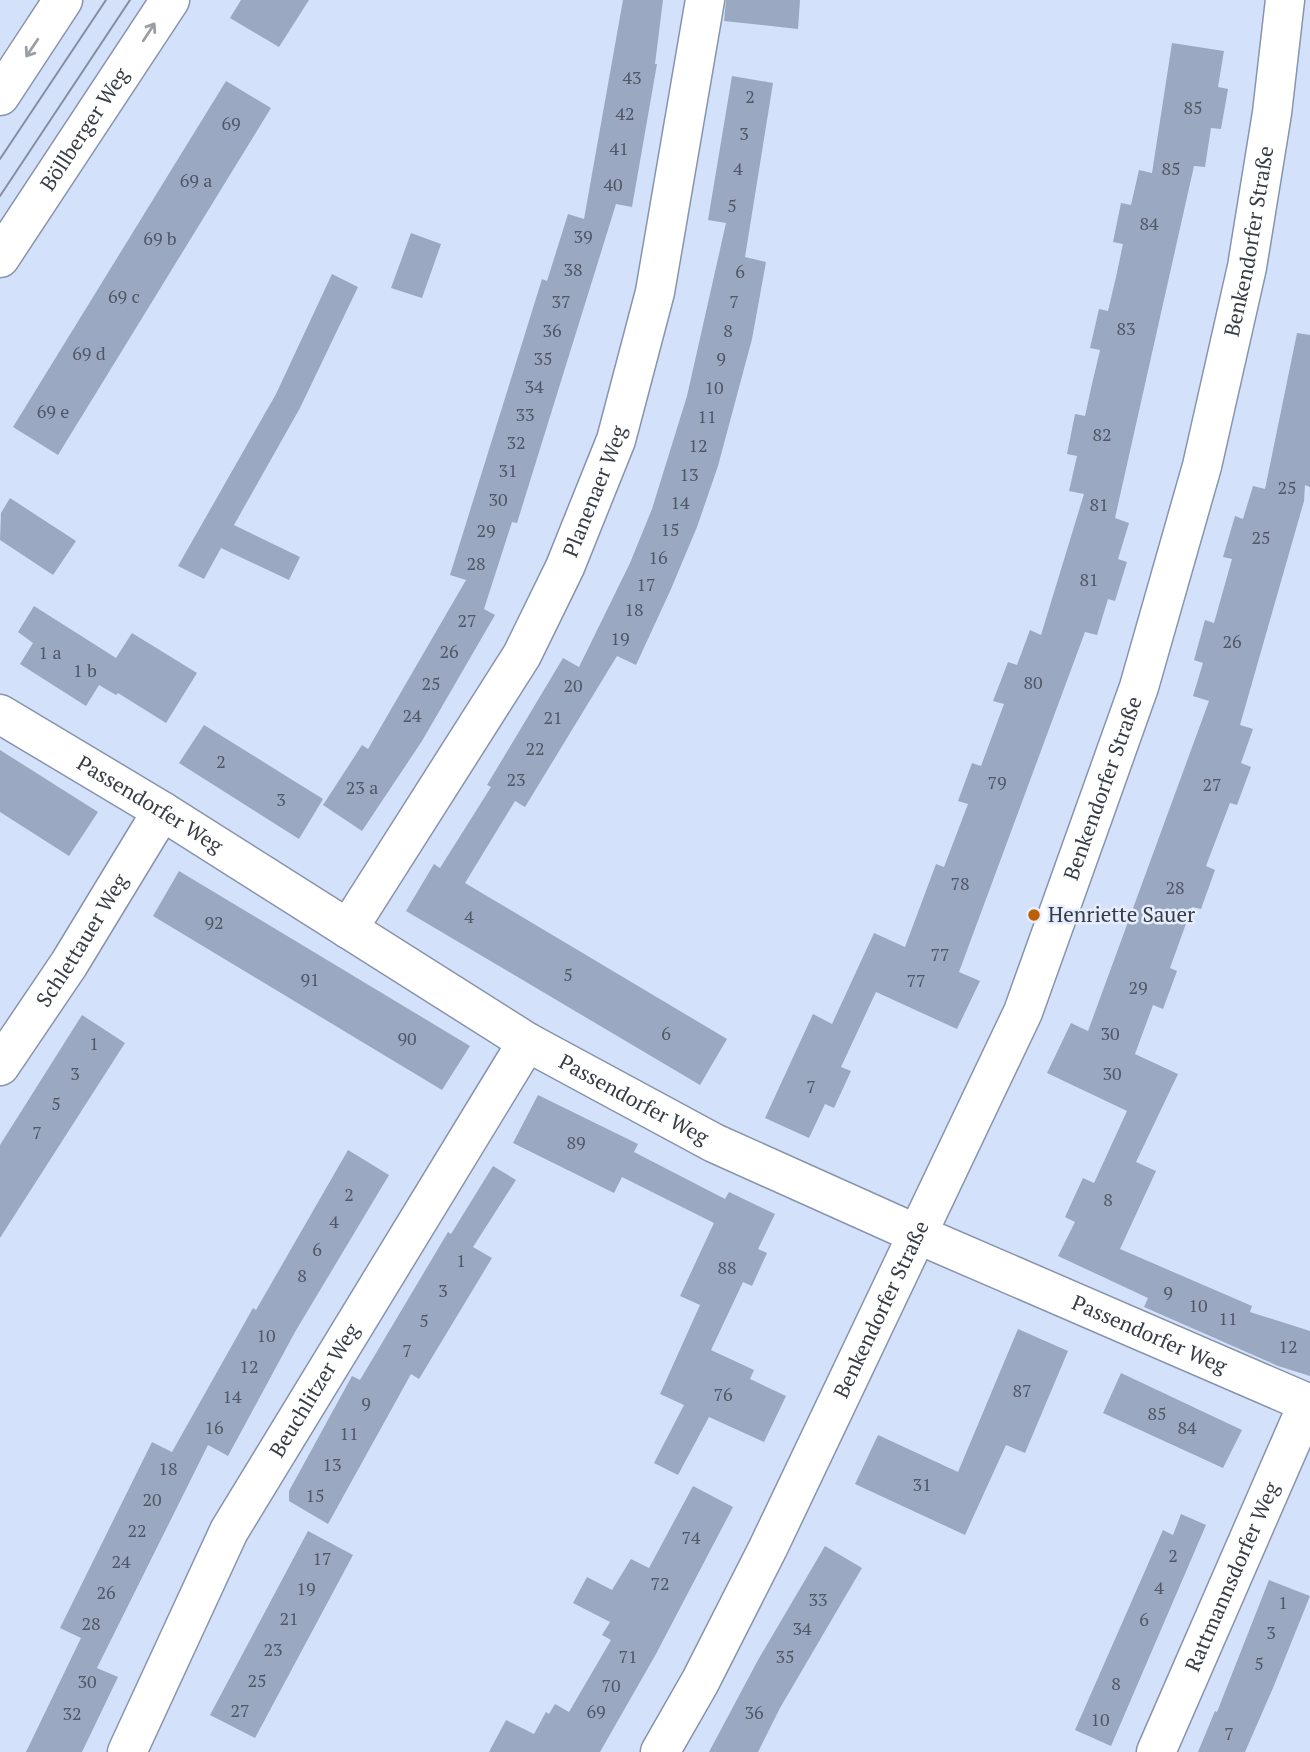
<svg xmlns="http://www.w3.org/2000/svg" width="1310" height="1752" viewBox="0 0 1310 1752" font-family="'PT Serif',serif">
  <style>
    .building { fill: #9ba8c1 }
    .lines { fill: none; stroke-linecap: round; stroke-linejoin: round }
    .minor-casing { stroke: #8894ac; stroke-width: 41 }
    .tertiary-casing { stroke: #8894ac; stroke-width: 41 }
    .minor { stroke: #fff; stroke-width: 38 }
    .tertiary { stroke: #fff; stroke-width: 38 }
    .tram { stroke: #858ea1; stroke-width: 2 }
    .oneway { stroke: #9b9ea3 }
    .poi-dot { fill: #bb6005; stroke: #e6eefe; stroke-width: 2.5 }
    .labels { text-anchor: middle; stroke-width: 5; stroke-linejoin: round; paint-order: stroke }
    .number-label { font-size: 18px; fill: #505766 }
    .street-label { font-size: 21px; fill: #373c47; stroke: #e6eefe }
    .poi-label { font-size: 21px; fill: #373c47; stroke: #e6eefe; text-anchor: start }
  </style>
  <rect width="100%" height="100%" fill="#d4e1fb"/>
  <path class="building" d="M241 0H309L279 47 230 18Z
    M623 0H663L655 64H657L632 207 616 204 517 523 512 522 484 609 495 615 422 741 362 831 323 805 362 745 368 749 466 580 450 575 542 279 547 281 568 214 584 219Z
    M726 0H800L798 29 724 21Z
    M1172 43 1224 51 1218 87 1228 89 1221 129 1211 128 1205 167 1194 166 1115 518 1129 523 1118 559 1127 562 1115 601 1108 599 1097 635 1085 632 959 972 980 981 957 1029 876 992 841 1067 851 1071 834 1108 825 1104 809 1138 765 1118 813 1014 832 1024 874 933 905 947 936 864 944 867 968 804 958 801 972 763 981 766 1004 704 993 701 1008 662 1017 665 1030 630 1041 635 1084 494 1069 491 1077 456 1067 454 1075 414 1085 416 1092 384 1100 350 1090 348 1099 309 1108 311 1116 277 1123 244 1113 242 1121 203 1131 205 1139 170 1152 173Z
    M732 76 773 83 745 257 766 262 752 339 718 466 697 527 671 589 636 665 617 656 525 807 515 801 465 883 727 1039 700 1085 406 911 434 864 440 868 491 787 487 785 563 658 579 667 630 563 652 509 687 396 726 223 708 220Z
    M226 81 271 108 58 455 13 427Z
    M411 233 441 244 422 298 391 288Z
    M332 274 358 287 300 408 234 525 300 557 289 580 221 548 204 579 178 566 276 394Z
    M1297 333 1310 335V487L1305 485 1304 501 1240 725 1253 729 1241 763 1251 767 1237 805 1230 803 1206 866 1215 870 1201 909 1192 907 1170 968 1177 971 1163 1009 1153 1005 1135 1054 1178 1074 1136 1162 1156 1171 1120 1249 1252 1306 1250 1312 1310 1331V1376L1278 1366 1144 1307 1148 1298 1058 1256 1075 1222 1065 1217 1083 1178 1094 1183 1127 1111 1047 1073 1071 1023 1088 1031 1209 701 1193 696 1203 663 1194 660 1205 620 1214 623 1232 559 1223 557 1235 516 1243 519 1253 486 1265 489Z
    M10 498 76 541 53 575 0 540 1 513Z
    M34 606 116 658 132 633 197 673 166 723 118 693 116 695 99 685 86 706 20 664 33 643 18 632Z
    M204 725 323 799 299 839 179 763Z
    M0 750 98 812 69 856 0 812Z
    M179 871 470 1046 442 1090 153 916Z
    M82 1015 125 1043 0 1238V1145Z
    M538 1095 638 1144 634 1152 725 1199 729 1192 775 1214 758 1249 767 1253 752 1286 743 1282 711 1350 754 1370 750 1379 786 1396 764 1442 709 1417 678 1475 654 1463 684 1405 660 1394 700 1305 680 1296 714 1223 622 1177 614 1193 513 1143Z
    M348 1150 389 1175 295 1332 228 1456 208 1445 97 1668 118 1677 82 1752H26L81 1638 60 1628 152 1442 172 1452 253 1308 256 1310Z
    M493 1166 516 1180 473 1247 492 1258 419 1379 411 1374 328 1524 289 1501V1491L352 1376 360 1380 448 1232 451 1234Z
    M1018 1329 1068 1351 1025 1453 1006 1445 965 1535 855 1484 878 1435 958 1472Z
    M1121 1373 1242 1430 1223 1468 1103 1413Z
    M693 1486 733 1507 656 1654 600 1752H489L506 1720 534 1734 546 1712 549 1714 555 1704 569 1712 611 1640 602 1635 610 1622 573 1603 587 1577 612 1590 631 1559 649 1568Z
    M1181 1514 1206 1525 1111 1746 1075 1730 1163 1530 1173 1535Z
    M308 1531 353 1555 255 1738 210 1715Z
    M825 1546 862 1568 780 1708 758 1752H709L758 1660Z
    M1269 1580 1310 1596 1273 1688 1245 1752H1198L1215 1711 1217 1712Z"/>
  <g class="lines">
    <defs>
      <g id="minor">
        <path id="s1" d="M0 714 162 811 527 1042 714 1143 919 1235 1310 1404"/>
        <path id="s2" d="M348 929 522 655 565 567 616 440 655 292 705 0"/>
        <path id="s3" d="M0 1066 69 964 162 811"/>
        <path id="s4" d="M127 1752 229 1531 527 1042"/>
        <path id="s5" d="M660 1752 700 1682 768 1548 1023 1012 1097 805 1139 687 1202 466 1247 267 1272 113 1285 0"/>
        <path id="s6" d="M1156 1752 1308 1403"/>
      </g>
      <g id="tertiary">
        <path d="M0 96 63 0"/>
        <path id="s7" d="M0 258 170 0"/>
      </g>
    </defs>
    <use href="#minor" class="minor-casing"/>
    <use href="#tertiary" class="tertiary-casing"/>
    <use href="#minor" class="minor"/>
    <use href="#tertiary" class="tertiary"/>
    <path class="tram" d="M0 159 106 0
      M0 196 130 0"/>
  </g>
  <defs><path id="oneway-shaft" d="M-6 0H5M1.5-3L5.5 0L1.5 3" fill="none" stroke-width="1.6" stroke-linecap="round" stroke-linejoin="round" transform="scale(1.75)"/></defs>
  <g class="oneway">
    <use href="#oneway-shaft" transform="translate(149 32) rotate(-57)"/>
    <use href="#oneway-shaft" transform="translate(32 48) rotate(124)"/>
  </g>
  <circle class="poi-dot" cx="1034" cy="915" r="7"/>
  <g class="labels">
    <g class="number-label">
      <text x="632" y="84">43</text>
      <text x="750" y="103">2</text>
      <text x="1193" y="114">85</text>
      <text x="625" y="120">42</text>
      <text x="231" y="130">69</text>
      <text x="744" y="140">3</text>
      <text x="619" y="155">41</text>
      <text x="738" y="175">4</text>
      <text x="1171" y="175">85</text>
      <text x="196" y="187">69 a</text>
      <text x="613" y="191">40</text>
      <text x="732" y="212">5</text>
      <text x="1149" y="230">84</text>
      <text x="583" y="243">39</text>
      <text x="160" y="245">69 b</text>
      <text x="573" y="276">38</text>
      <text x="740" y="278">6</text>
      <text x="124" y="303">69 c</text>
      <text x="561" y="308">37</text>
      <text x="734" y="308">7</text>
      <text x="1126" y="335">83</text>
      <text x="552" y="337">36</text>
      <text x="728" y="337">8</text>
      <text x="89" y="360">69 d</text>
      <text x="543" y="365">35</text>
      <text x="721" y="365">9</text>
      <text x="534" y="393">34</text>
      <text x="714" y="394">10</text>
      <text x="53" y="418">69 e</text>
      <text x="525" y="421">33</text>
      <text x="707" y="423">11</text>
      <text x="1102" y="441">82</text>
      <text x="516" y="449">32</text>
      <text x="698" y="452">12</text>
      <text x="508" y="477">31</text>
      <text x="689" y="481">13</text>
      <text x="1287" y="494">25</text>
      <text x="498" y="506">30</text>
      <text x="680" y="509">14</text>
      <text x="1099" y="511">81</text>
      <text x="670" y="536">15</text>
      <text x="486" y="537">29</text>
      <text x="1261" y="544">25</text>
      <text x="658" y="564">16</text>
      <text x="476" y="570">28</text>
      <text x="1089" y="586">81</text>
      <text x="646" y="591">17</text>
      <text x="634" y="616">18</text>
      <text x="467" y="627">27</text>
      <text x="620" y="645">19</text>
      <text x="1232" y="648">26</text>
      <text x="449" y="658">26</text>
      <text x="50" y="659">1 a</text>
      <text x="85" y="677">1 b</text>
      <text x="1033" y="689">80</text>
      <text x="431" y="690">25</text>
      <text x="573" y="692">20</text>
      <text x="412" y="722">24</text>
      <text x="553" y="724">21</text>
      <text x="535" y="755">22</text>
      <text x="221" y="768">2</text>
      <text x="516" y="786">23</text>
      <text x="997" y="789">79</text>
      <text x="1212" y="791">27</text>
      <text x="362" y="794">23 a</text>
      <text x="281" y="806">3</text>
      <text x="960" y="890">78</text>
      <text x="1175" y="894">28</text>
      <text x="469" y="923">4</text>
      <text x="214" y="929">92</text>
      <text x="940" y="961">77</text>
      <text x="568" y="981">5</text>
      <text x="310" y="986">91</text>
      <text x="916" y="987">77</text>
      <text x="1138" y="994">29</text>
      <text x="666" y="1040">6</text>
      <text x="1110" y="1040">30</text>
      <text x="407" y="1045">90</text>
      <text x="94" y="1050">1</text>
      <text x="75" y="1080">3</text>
      <text x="1112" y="1080">30</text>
      <text x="811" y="1093">7</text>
      <text x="56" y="1110">5</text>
      <text x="37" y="1139">7</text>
      <text x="576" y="1149">89</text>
      <text x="349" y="1201">2</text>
      <text x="1108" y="1206">8</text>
      <text x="334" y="1228">4</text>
      <text x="317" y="1256">6</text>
      <text x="461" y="1267">1</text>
      <text x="727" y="1274">88</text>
      <text x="302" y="1282">8</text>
      <text x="443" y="1297">3</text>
      <text x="1168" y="1299">9</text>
      <text x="1198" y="1312">10</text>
      <text x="1228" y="1325">11</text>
      <text x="424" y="1327">5</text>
      <text x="266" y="1342">10</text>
      <text x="1288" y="1353">12</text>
      <text x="407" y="1357">7</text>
      <text x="249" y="1373">12</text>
      <text x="1022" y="1397">87</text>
      <text x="723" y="1401">76</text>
      <text x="232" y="1403">14</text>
      <text x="366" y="1410">9</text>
      <text x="1157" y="1420">85</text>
      <text x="214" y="1434">16</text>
      <text x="1187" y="1434">84</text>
      <text x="349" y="1440">11</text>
      <text x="332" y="1471">13</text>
      <text x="168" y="1475">18</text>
      <text x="922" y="1491">31</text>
      <text x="315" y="1502">15</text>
      <text x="152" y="1506">20</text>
      <text x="137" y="1537">22</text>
      <text x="691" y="1544">74</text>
      <text x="1173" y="1562">2</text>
      <text x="322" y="1565">17</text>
      <text x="121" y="1568">24</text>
      <text x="660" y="1590">72</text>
      <text x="1159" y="1594">4</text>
      <text x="306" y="1595">19</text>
      <text x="106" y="1599">26</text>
      <text x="818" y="1606">33</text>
      <text x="1283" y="1609">1</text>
      <text x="289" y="1625">21</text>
      <text x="1144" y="1626">6</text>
      <text x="91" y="1630">28</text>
      <text x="802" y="1635">34</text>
      <text x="1271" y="1639">3</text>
      <text x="273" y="1656">23</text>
      <text x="628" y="1663">71</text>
      <text x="785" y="1663">35</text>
      <text x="1259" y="1670">5</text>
      <text x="257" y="1687">25</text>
      <text x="87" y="1688">30</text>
      <text x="1116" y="1690">8</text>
      <text x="611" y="1692">70</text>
      <text x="240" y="1717">27</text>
      <text x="596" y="1718">69</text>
      <text x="754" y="1719">36</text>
      <text x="72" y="1720">32</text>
      <text x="1100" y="1726">10</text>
      <text x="1229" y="1740">7</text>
    </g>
    <g class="street-label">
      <text dy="7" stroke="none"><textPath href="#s7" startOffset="154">Böllberger Weg</textPath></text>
      <text dy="7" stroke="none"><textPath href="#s5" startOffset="1629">Benkendorfer Straße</textPath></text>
      <text dy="7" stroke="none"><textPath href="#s2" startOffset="504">Planenaer Weg</textPath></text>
      <text dy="7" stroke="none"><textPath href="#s5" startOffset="1062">Benkendorfer Straße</textPath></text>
      <text dy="7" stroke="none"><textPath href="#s1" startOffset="175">Passendorfer Weg</textPath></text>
      <text dy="7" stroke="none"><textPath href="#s3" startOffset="150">Schlettauer Weg</textPath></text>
      <text dy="7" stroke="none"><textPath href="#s1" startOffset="742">Passendorfer Weg</textPath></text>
      <text dy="7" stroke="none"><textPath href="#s5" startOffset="495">Benkendorfer Straße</textPath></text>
      <text dy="7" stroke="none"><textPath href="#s1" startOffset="1309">Passendorfer Weg</textPath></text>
      <text dy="7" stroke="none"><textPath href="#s4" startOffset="408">Beuchlitzer Weg</textPath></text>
      <text dy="7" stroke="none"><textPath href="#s6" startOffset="191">Rattmannsdorfer Weg</textPath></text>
    </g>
    <g class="poi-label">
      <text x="1048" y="922">Henriette Sauer</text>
    </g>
  </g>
</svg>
